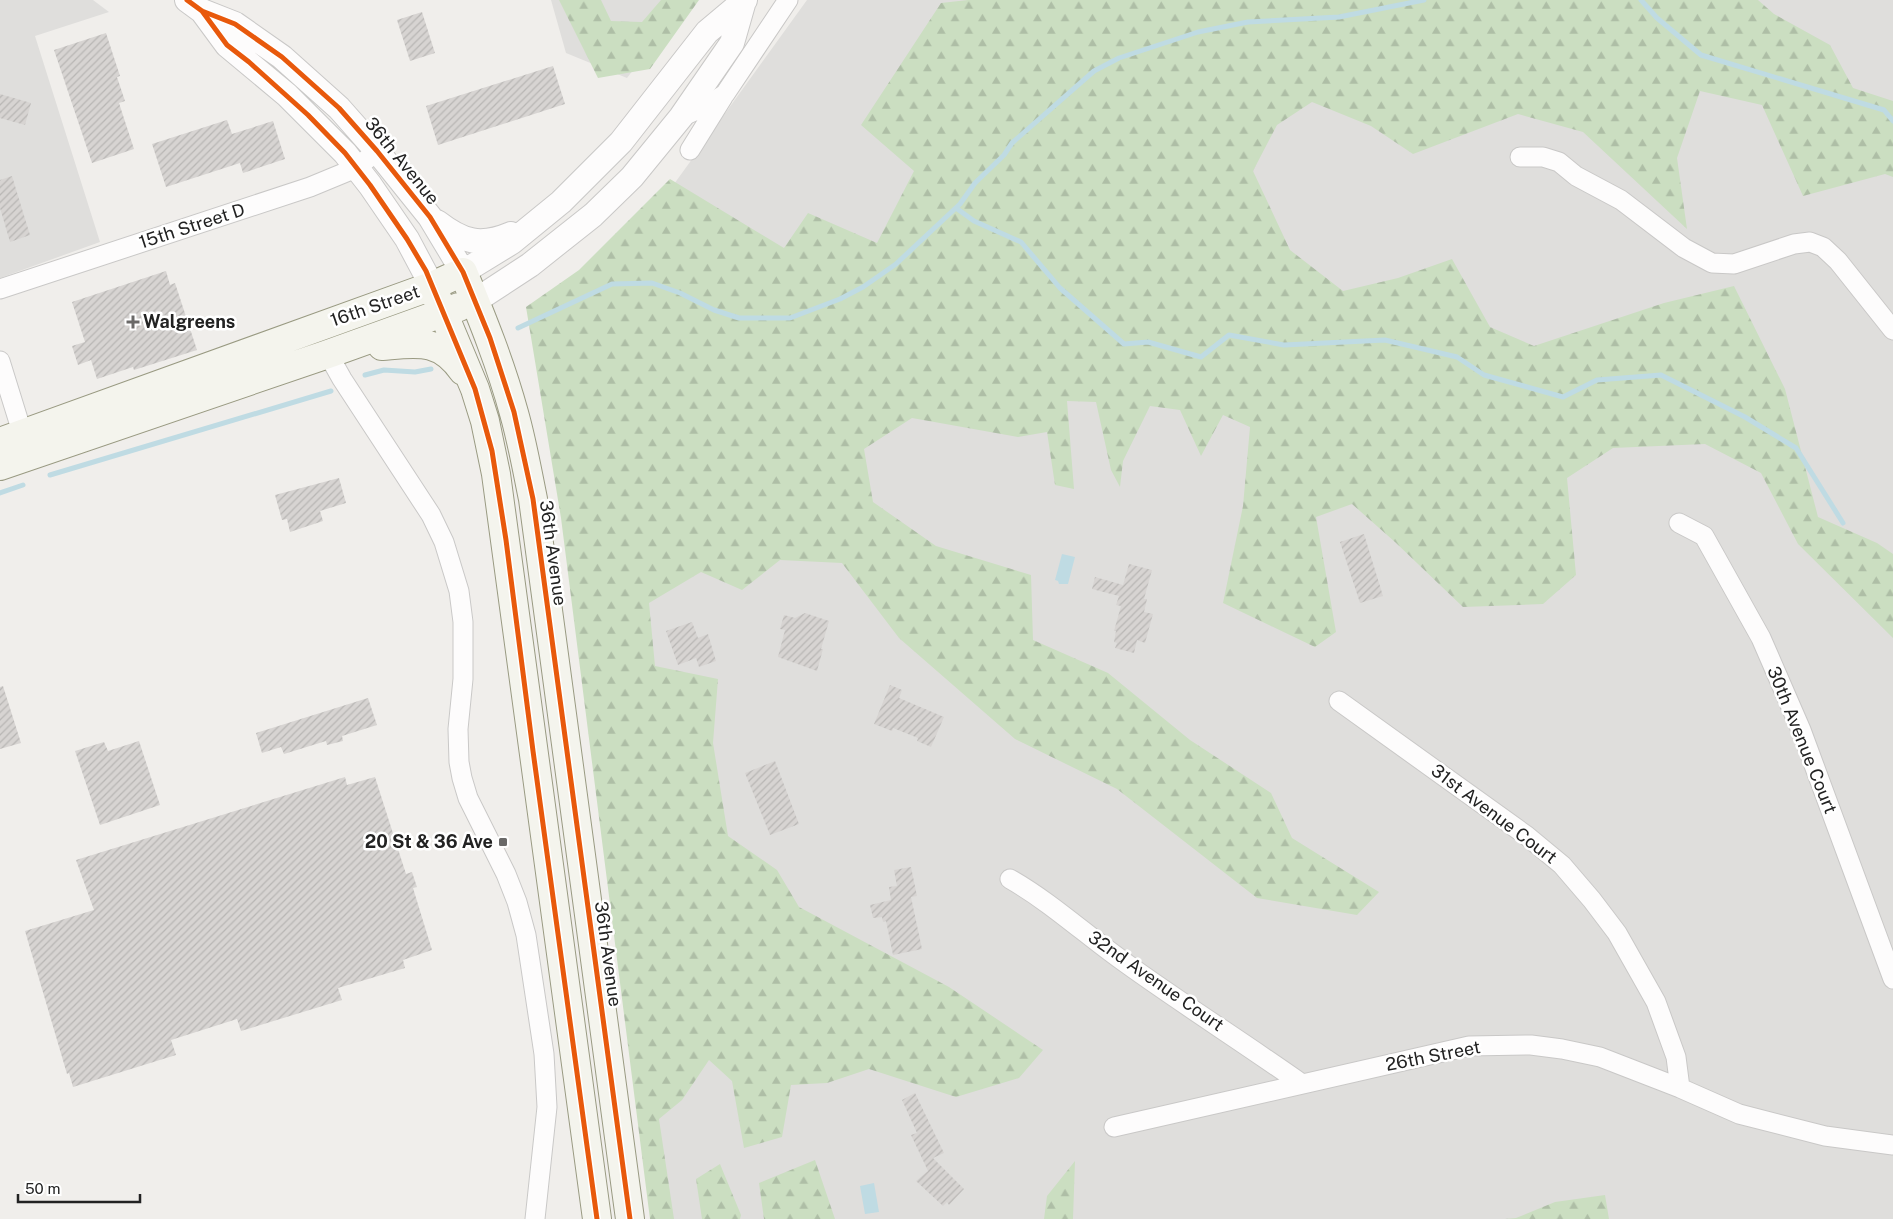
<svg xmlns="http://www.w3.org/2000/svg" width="1893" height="1219" viewBox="0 0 1893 1219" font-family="'Public Sans',sans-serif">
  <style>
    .residential { fill: #dfdedc }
    .forest { fill: url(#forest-firs) }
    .water { fill: #bfdbe3 }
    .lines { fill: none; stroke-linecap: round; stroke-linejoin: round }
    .stream { stroke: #bfdbe3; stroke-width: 5 }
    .building { fill: url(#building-hatch) }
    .minor-casing { stroke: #c9c8c7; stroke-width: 21 }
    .tertiary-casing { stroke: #c9c8c7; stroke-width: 26 }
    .secondary-casing { stroke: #999a82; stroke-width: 30 }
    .minor { stroke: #fdfcfc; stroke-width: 19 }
    .tertiary { stroke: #fdfcfc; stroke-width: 24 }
    .secondary { stroke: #f4f4ed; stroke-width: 28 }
    .cycleway-casing { stroke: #fff; stroke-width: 8 }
    .cycleway { stroke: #e8590c; stroke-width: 5 }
    .poi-dot { fill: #6a6968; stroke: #fff; stroke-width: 2 }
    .labels { text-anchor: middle; stroke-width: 5; stroke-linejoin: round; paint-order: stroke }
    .street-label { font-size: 18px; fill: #222; stroke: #fff }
    .poi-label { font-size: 18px; font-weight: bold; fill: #222; stroke: #fff; text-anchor: start }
  </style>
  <defs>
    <pattern id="forest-firs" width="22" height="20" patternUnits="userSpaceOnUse" patternTransform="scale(1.25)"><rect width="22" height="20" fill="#cbdec1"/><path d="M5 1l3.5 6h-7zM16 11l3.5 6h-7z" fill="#aebea6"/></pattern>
    <pattern id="building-hatch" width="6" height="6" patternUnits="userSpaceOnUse" patternTransform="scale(1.25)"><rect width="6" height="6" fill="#d7d4d2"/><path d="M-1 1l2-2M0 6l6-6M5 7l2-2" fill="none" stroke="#b8b6b4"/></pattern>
  </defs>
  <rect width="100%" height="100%" fill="#f0eeeb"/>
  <path class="residential" d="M0 0H93L109 12 35 36 100 242 0 278Z
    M551 0H686L627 78 566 53Z
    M807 0H1893V1219H665L565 533 669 191Z"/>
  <path class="forest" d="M559 0H601L611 21 642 22 661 0H699L650 69 598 78Z
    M968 0H1758L1774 14 1830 45 1853 88 1893 101V177L1885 174 1803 196 1762 105 1700 91 1677 158 1687 229 1583 132 1518 114 1413 154 1371 126 1312 102 1277 125 1253 171 1290 250 1343 291 1398 278 1452 259 1490 327 1534 346 1664 303 1734 286 1785 389 1818 517 1877 543 1893 554V638L1798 544 1761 473 1705 444 1613 448 1567 478 1576 575 1543 604 1463 607 1395 542 1352 504 1316 517 1336 632 1315 647 1223 603 1243 506 1250 427 1223 415 1201 456 1180 410 1150 406 1123 461 1120 487 1111 470 1096 402 1067 401 1074 489 1055 485 1047 432 1018 437 912 418 864 449 873 502 936 546 1031 575 1033 640 1108 673 1190 740 1271 793 1292 838 1379 892 1357 915 1257 898 1117 789 1015 739 899 638 842 563 780 560 742 590 701 572 649 603 655 666 718 679 713 743 728 836 777 870 799 907 949 987 1043 1050 1019 1078 956 1097 869 1069 827 1083 791 1085 782 1137 744 1148 732 1081 709 1060 682 1100 659 1119 674 1219H650L561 518 526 307 579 270 670 179 784 248 808 213 877 243 914 171 861 125 941 3Z
    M815 1160 835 1219H764L759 1183Z
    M1075 1161 1073 1219H1044L1047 1196Z
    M720 1164 741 1215 740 1219H702L696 1179Z
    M1605 1195 1609 1219H1505L1516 1218 1555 1202Z"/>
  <path class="water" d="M1062 554 1075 557 1068 584H1059L1058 581 1055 580Z
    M874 1183 879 1212 865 1214 860 1186Z"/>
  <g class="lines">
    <path class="stream" d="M1641 0 1657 18 1701 55 1884 110 1893 121
      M956 208 974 221 1021 242 1060 288 1124 344 1148 342 1201 357 1229 335 1284 345 1385 340 1457 357 1484 375 1563 397 1597 380 1661 375 1745 417 1796 448 1843 523
      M518 328 612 284 652 283 680 293 714 310 739 318H790L840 299 863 287 896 264 960 204 975 183 1004 155 1012 143 1094 71 1119 58 1198 32 1248 22 1339 17 1424 0
      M365 375 384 370 415 372 431 369
      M50 475 331 391
      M0 493 23 485"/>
  </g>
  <path class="building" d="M422 12 435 53 410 61 397 20Z
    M106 33 120 76 117 77 125 101 119 103 134 149 92 163 54 50Z
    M553 66 565 104 438 145 426 106Z
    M0 94 31 103 25 125 0 118Z
    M227 120 232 134 273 121 285 159 243 173 240 163 166 187 152 144Z
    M12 176 30 235 10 242 0 208V180Z
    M166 271 170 285 175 283 197 350 134 370 133 367 97 379 91 360 78 365 72 346 85 342 72 302Z
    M339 478 346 503 320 511 323 521 290 532 287 519 282 520 275 495Z
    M1364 534 1383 596 1360 603 1340 542Z
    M1129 564 1152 570 1144 599H1147L1144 612 1153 614 1145 643 1137 640 1134 653 1115 648 1117 643 1114 642 1116 631H1114L1121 606 1116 605 1119 596 1092 589 1095 577 1123 585Z
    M805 613 829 621 821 649H823L817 671 778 657 785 630 780 629 784 615 795 618Z
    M692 622 698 638 708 634 716 661 699 667 696 658 678 665 666 631Z
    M890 685 902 690 899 698 944 717 931 747 917 741 918 738 893 728 892 731 874 724Z
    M3 686 21 743 0 749V687Z
    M368 698 377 725 342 736 343 741 327 745 326 741 284 754 281 747 262 753 256 733Z
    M139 741 160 805 100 825 75 751 104 742 108 751Z
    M775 761 799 824 770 835 745 773Z
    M345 777 347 785 375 777 406 874 412 872 417 887 413 888 432 950 403 960 405 968 338 988 342 1000 241 1031 237 1019 171 1040 176 1055 73 1087 69 1073 67 1074 25 931 94 910 76 860Z
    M911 867 917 896 911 897 922 949 893 955 886 921 883 922 882 917 873 918 870 905 891 900 889 887 897 886 894 870Z
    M915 1093 944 1153 933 1158 964 1189 949 1205 947 1202 943 1206 916 1181 928 1171 911 1135 917 1133 902 1100Z"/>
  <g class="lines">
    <defs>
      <path id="minor" d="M681 117 710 104 725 94 788 0
        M690 150 723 97
        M1520 157H1543L1559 162 1576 176 1621 200 1684 248 1712 263 1734 264 1794 244 1810 242 1823 247 1838 261 1893 330
        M0 289 310 187 356 168 377 151
        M328 354 342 379 431 515 444 542 459 591 463 622V679L458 729 459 762 462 778 468 798 506 874 517 902 526 935 544 1054 547 1107 535 1219
        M0 361 26 445
        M1679 523 1704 536 1761 638 1801 730 1893 979
        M1339 701 1527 836 1562 865 1592 900 1617 933 1656 1002 1676 1057 1680 1088
        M1010 879C1052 903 1087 936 1127 964 1184 1005 1244 1043 1302 1084
        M1114 1127 1469 1046 1531 1045 1562 1049 1600 1057 1680 1088 1739 1114 1825 1136 1893 1145"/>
      <path id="tertiary" d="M187 0 202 11 235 24 282 57 339 108 377 151 430 217 463 272 512 242 561 202 621 142 707 32 745 0
        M202 11 227 45 287 95 345 153 370 185 407 239 432 286
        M437 222C463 242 480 247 511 234
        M475 301 530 265 593 215 632 177 681 117 732 43 744 1"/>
      <path id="secondary" d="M432 286 475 389 485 421 496 474 597 1219
        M382 346C418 343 440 338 463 371
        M0 442 432 286 463 272C482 318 501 365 514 413 522 441 527 470 533 499L630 1219
        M0 466 328 354 459 307"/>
    </defs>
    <use href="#minor" class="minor-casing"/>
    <use href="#tertiary" class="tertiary-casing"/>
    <use href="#secondary" class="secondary-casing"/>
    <use href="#minor" class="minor"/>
    <use href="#tertiary" class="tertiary"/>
    <use href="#secondary" class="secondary"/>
    <defs>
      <path id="cycleway" d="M187 0 202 11 235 24 282 57 339 108 377 151 430 217 463 272 490 338 514 412 533 499 630 1219
        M202 11 227 45 249 62 308 115 345 153 370 185 407 239 426 271 475 389 492 451 506 540 533 751 597 1219"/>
    </defs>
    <use href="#cycleway" class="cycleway-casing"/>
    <use href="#cycleway" class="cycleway"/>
  </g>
  <g class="poi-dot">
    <path d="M130.5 314.5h5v5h5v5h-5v5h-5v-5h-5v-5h5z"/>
    <rect x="498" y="837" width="10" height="10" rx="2.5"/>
  </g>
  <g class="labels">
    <g class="street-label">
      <text transform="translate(402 161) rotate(51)" y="6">36th Avenue</text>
      <text transform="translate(192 226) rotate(-18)" y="6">15th Street D</text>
      <text transform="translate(375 306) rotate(-19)" y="6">16th Street</text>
      <text transform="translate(553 553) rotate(82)" y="6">36th Avenue</text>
      <text transform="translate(1802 740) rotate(68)" y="6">30th Avenue Court</text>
      <text transform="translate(1494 814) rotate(37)" y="6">31st Avenue Court</text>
      <text transform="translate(608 954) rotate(82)" y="6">36th Avenue</text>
      <text transform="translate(1156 981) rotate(35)" y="6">32nd Avenue Court</text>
      <text transform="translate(1433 1056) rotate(-11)" y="6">26th Street</text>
    </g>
    <g class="poi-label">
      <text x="143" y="328">Walgreens</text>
      <text x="493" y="848" text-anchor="end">20 St &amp; 36 Ave</text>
    </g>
  </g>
  <path d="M18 1194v8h122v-8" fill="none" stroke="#222222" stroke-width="2.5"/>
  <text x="25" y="1194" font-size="15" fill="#222222" stroke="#ffffff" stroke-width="4" paint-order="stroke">50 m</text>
</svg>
